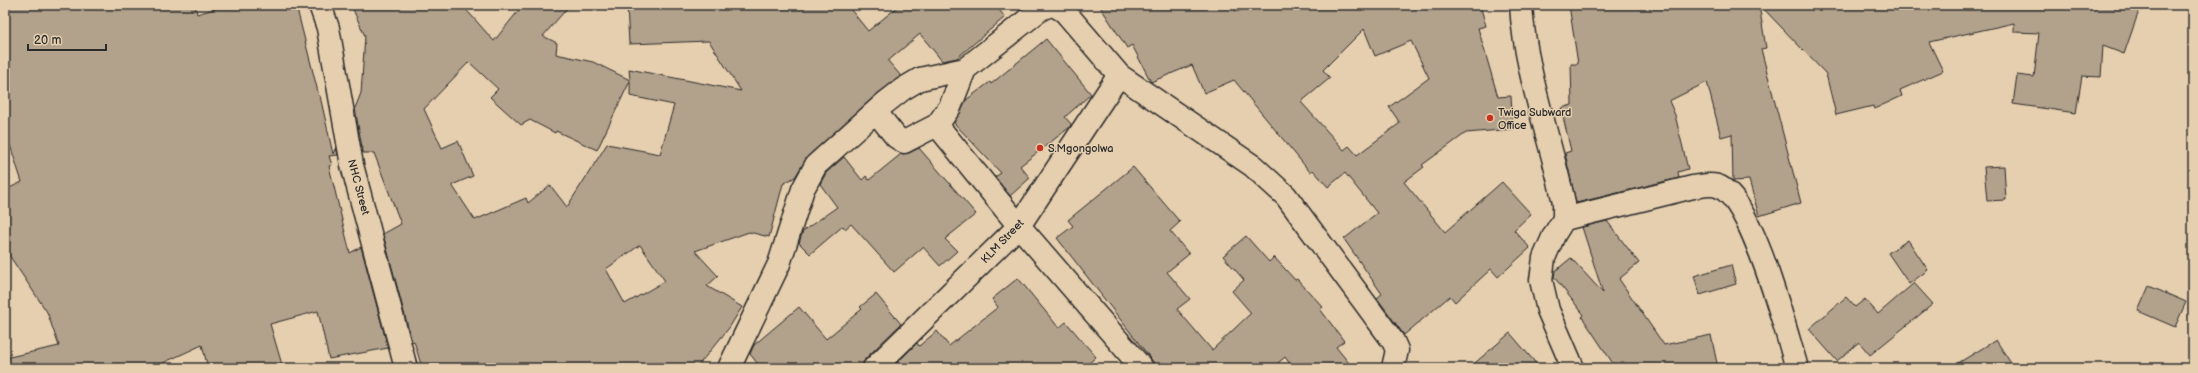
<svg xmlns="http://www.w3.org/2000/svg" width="2198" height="373" viewBox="0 0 2198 373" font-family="'Balsamiq Sans',sans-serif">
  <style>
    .building { fill: #b2a18b; stroke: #2b2b2b; fill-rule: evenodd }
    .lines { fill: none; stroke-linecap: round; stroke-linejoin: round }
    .minor-casing { stroke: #2b2b2b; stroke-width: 25 }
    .minor { stroke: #e6cfaf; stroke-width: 22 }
    .poi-dot { fill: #c8321e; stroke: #e6cfaf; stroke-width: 1.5 }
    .labels { text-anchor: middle; stroke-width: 3; stroke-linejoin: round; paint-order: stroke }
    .poi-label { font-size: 11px; fill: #2b2b2b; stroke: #e6cfaf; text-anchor: start }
    .street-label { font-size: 11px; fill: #2b2b2b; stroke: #e6cfaf }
  </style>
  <rect width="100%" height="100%" fill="#e6cfaf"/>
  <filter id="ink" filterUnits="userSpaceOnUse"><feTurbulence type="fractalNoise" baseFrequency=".025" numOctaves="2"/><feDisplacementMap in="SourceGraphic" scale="8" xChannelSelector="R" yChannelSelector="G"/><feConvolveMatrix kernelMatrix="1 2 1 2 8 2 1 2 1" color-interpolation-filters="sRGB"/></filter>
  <g filter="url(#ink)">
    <path class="building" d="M5 5H195L197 14 227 5H296L319 96H320L333 154 336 147 338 155 329 156 332 165 329 166 350 253 361 247 388 348 329 359 318 311 270 324 283 368H208L202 345 152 368H5V358L59 346 47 312 5 249V190L22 182 5 130Z
      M351 5H462L494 41 523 5H570L543 36 557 43 556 54 593 62 630 80 629 69 741 91 709 41 629 44 627 5H847L868 31 900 5H995L1005 17 957 58 942 61 920 34 888 61 901 76 877 94 808 156 795 177 783 184 769 237 749 232 695 251 718 276 707 286 742 307 729 328 696 368H422L414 341 412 342 383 234 401 224 374 153H363L355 108 361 93 365 36ZM469 62 498 89 490 97 521 125 530 120 555 133 556 131 597 150 630 81V96L674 105 660 154 607 144 567 207 550 185 528 203 526 198 475 220 452 185 473 176 458 141 442 148 424 109ZM640 245 665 281 625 304 606 269Z
      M1099 5H1233L1236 12 1253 5H1480L1486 26 1478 28 1498 97 1511 96 1513 129 1466 133 1422 165 1424 167 1404 182 1445 232 1502 182 1531 214 1514 230 1530 248 1498 277 1491 269 1455 302 1450 296 1404 335 1377 298 1382 294 1344 239 1377 213 1345 173 1328 187 1313 170 1310 172 1234 80 1204 93 1192 65 1151 82 1132 45 1127 48ZM1364 29 1375 56 1411 41 1429 78 1389 107 1400 123 1357 155 1349 146 1344 150 1301 102 1330 78 1323 70Z
      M1569 5H1759L1766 48 1761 49 1801 203 1759 216 1749 180 1733 181 1732 134 1721 137 1707 82 1669 101 1675 115 1688 169 1678 172 1679 178 1576 203 1565 153 1571 151 1561 108 1572 105 1571 64H1578Z
      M1760 5H2141L2124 54 2103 46 2101 77 2082 76 2076 113 2013 104 2017 75 2034 77 2039 33 2014 32V23L1929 42 1943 71 1900 90 1902 96 1874 109 1873 106 1836 115 1826 74Z
      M1046 39 1091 94 1065 117 1071 124 1070 127 1020 166 1030 178 1010 196 995 177 1001 173 954 123 966 100 990 82 991 84Z
      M919 148 976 214 945 239 957 251 940 266 923 247 894 272 851 224 845 229 843 226 810 254 799 243 803 231 837 207 820 184 826 173 844 157 862 180 866 176 869 180 901 154 909 153Z
      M2004 166 2006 200 1987 201 1984 167Z
      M1133 167 1180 222 1170 231 1189 254 1167 272 1190 299 1177 309 1212 350 1251 313 1232 291 1244 280 1223 256 1246 236 1269 262 1274 257 1295 280 1297 279 1323 307 1320 309 1344 341 1336 347 1353 368H1293L1285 357 1272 368H1158L1057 238 1073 226 1068 220Z
      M1607 221 1639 263 1619 279 1664 345 1711 335 1718 368H1616L1582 317 1584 315 1554 277 1555 271 1571 258 1603 293 1582 227Z
      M1908 240 1928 270 1909 284 1888 253Z
      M1731 265 1736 284 1700 295 1694 276Z
      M1018 278 1059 328 1066 322 1096 357 1083 368H892L917 343 919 346 937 331 949 346 998 307 992 299Z
      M1914 283 1933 304 1870 355 1859 342 1837 361 1809 329 1846 297 1855 307 1865 299 1878 314Z
      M2149 286 2186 302 2175 327 2138 311Z
      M876 294 901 324 865 359 862 368H761L750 354 754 345 799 307 826 339 862 309 860 307Z
      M1510 333 1540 368H1469Z
      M1996 340 2014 368H1950Z"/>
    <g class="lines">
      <defs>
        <path id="minor" d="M320 5 328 28 352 165 406 368
          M1054 5 1065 12 1119 75 1253 166 1286 196 1393 341 1397 350 1393 368
          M1521 5C1525 73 1550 137 1564 203V219L1554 235 1544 258 1541 280 1548 310 1573 368
          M876 112 896 137 904 142 937 125 1019 226 1142 368
          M937 125 950 107 965 69
          M1564 219 1693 187C1702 186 1712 183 1720 187 1753 202 1786 332 1797 368
          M729 368 779 264 803 189 816 165 885 103 903 89 920 79 965 69 1041 9 1051 5
          M874 368 1019 226 1119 75"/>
      </defs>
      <use href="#minor" class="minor-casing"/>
      <use href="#minor" class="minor"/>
    </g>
  </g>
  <g class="poi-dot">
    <circle cx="1490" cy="118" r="4"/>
    <circle cx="1040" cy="148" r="4"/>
  </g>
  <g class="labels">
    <g class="poi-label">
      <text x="1498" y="116">Twiga Subward<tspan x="1498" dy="13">Office</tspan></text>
      <text x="1048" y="152">S.Mgongolwa</text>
    </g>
    <g class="street-label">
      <text transform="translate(359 187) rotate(75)" y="4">NHC Street</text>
      <text transform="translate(1002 241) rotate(-46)" y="4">KLM Street</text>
    </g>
  </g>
  <rect width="2198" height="373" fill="none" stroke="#e6cfaf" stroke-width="20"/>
  <rect x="10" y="10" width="2178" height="353" fill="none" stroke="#2b2b2b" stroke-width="1.5" filter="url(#ink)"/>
  <path d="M28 44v6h78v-6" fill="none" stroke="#2b2b2b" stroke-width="2"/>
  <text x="34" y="44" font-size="12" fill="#2b2b2b" stroke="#e6cfaf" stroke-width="3" paint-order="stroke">20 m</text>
</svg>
